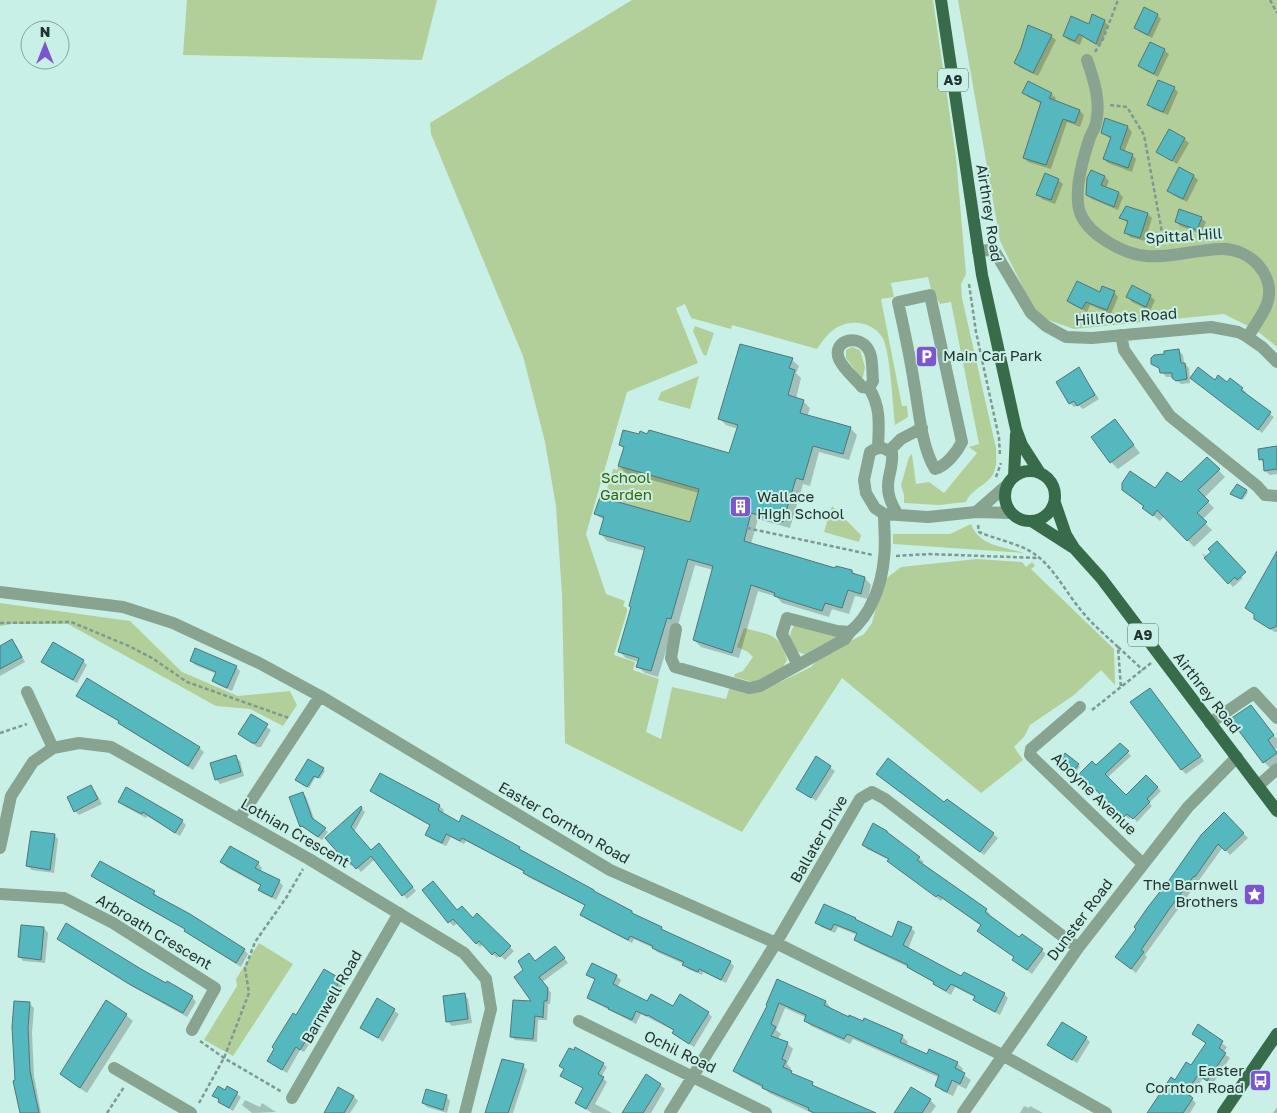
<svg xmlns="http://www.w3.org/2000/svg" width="1277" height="1113" viewBox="0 0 1277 1113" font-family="'Golos Text',sans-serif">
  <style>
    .green { fill: #b2cf99 }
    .shadow { fill: #0003 }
    .building { fill: #56b8bf; stroke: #507679 }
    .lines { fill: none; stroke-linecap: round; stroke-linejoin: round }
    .path { stroke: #7d9992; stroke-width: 2.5; stroke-dasharray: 4 2.5; stroke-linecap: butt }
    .minor { stroke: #88a390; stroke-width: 12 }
    .major { stroke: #376b4a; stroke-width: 12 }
    .labels { text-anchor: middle; stroke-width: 4; stroke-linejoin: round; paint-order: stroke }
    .shield { fill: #c9f0e6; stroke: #556c66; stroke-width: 1 }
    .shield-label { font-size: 14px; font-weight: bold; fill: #23332f }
    .street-label { font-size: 15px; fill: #23332f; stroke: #c9f0e6 }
    .poi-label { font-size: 15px; fill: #23332f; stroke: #c9f0e6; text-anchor: start }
    .park-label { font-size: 15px; fill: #3b6202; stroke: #c9f0e6 }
  </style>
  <rect width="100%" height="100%" fill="#c9f0e6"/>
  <path class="green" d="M187 0H437L422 60 183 55Z
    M632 0H933L956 157 966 274 961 284 962 298 996 448C996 455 997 462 995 469 992 484 971 488 966 502L939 505 904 503V495L901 485 909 457 912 454 916 484 929 482 944 493 977 453 969 447 979 444 951 302 940 304 931 289 928 277 891 283 894 297 881 299 902 406H907L908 417 895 425C893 408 890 348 882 337 875 327 864 322 852 323 835 324 826 336 817 349L732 325 731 329 691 318 685 304 676 308 698 363 627 392 586 534 606 594 625 601 623 606 627 608V612L614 655 635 662 633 670 659 679 646 732 661 739 672 687 726 699 729 689 770 687 811 667 820 657 864 634 872 623 883 581 901 567 977 559 1022 562 1026 567 1032 562 1035 566 1031 569 1114 649 1115 685 1101 670 1074 695 1030 725 1024 737 1014 747 1023 760 981 793 842 678 742 832 565 743 562 594 556 506 545 442 523 356 431 134 430 123Z
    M958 0H1277V347L1256 330 1224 314 1074 329 1048 320 1035 312 1000 241Z
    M695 326 714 333 706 356 703 354 693 331Z
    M852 347 860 350 865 367 863 377H860L846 358V350Z
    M699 376 690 409 658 400 661 392Z
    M618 466 699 489 690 522 604 499 613 469 617 470Z
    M832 506 861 535 859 542 824 532Z
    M971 524C980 547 1003 546 1024 553L893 544V534H950Z
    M0 603 130 621 182 672 238 696 290 691 297 705 283 726 250 709 216 706 68 624H11L0 626Z
    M794 626H800L837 637 805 654C792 653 786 636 794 626Z
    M744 628C768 635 779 632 787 660L783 667 758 681H749L734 677 735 674 743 671 753 657 748 652 737 647Z
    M259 943 293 964 233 1056 204 1040 237 986 236 979Z"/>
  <path class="shadow" d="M1157 15 1161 19 1152 38 1140 32 1135 28Z
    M1104 21 1108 25 1100 47 1083 37 1080 45 1068 40 1064 35Z
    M1051 36 1056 40 1038 76 1019 67 1015 62Z
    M1164 50 1169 54 1158 77 1144 70 1140 66Z
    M1174 88 1178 92 1168 115 1153 109 1149 105Z
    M1024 93 1051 94 1056 98 1054 101 1080 111 1084 115 1080 127 1067 122 1051 169 1028 162 1024 158 1042 104 1028 97Z
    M1106 119 1128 127 1132 132 1124 152 1132 155 1136 159 1132 172 1108 163 1104 159 1111 139 1102 133Z
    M1184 139 1189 143 1177 164 1158 152Z
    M1092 172 1105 177 1109 181 1106 188 1119 193 1123 197 1118 210 1092 199 1087 195Z
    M1194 176 1198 180 1187 202 1173 195 1169 191Z
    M1058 180 1063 184 1055 204 1042 199 1038 194Z
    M1127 207 1148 214 1152 218 1145 241 1130 237 1125 232 1128 223 1121 218Z
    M1201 218 1206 222 1201 234 1180 226 1176 221Z
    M1114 292 1118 297 1111 314 1090 305 1087 312 1073 305 1068 301Z
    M1150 296 1155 300 1150 311 1132 302 1128 297Z
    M1179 351 1183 355 1184 363 1189 368 1190 383 1181 384 1173 377H1166L1161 370 1153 363Z
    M792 360 799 366 796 373 801 378 796 399 803 401 810 408 807 417 850 428 857 435 849 460 819 452 810 486 803 484 790 528 758 519 751 544 836 569 852 571 856 575 865 578 871 585 868 599 855 596 849 614 832 609 829 617 782 603 777 597 758 591 739 658 701 647 694 640 713 570 695 565 678 625 674 624 658 677 645 673 638 667 639 662 626 658 619 651 632 608 645 551 607 541 601 534 605 521 595 514 691 523 699 493 626 473 619 466 625 449 620 445 730 454 738 429 726 425 719 418Z
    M1079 369 1099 399 1083 409 1078 405 1074 407 1070 403Z
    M1231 380 1246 392 1245 394 1274 417 1262 433 1195 381H1215L1228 384Z
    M1115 421 1140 453 1118 469 1111 462Z
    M1277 448V474L1270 475 1265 471 1264 463 1260 459Z
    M1207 458 1225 477 1204 498 1214 508 1202 520 1212 530 1194 547 1164 516 1160 521 1123 490H1155L1181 484Z
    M1246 491 1248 492 1243 500 1233 495Z
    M1201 553 1239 574 1243 578 1233 587Z
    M1277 595V632H1275L1260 623 1256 619V615L1246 608Z
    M12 641 16 645 25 662 0 676V648Z
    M191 660 236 667 240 671 232 691 218 685 213 681 217 674 195 665Z
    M43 661H83L87 665 77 683 47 666Z
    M1154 694 1204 761 1186 774 1182 770Z
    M78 696 199 748 204 752 193 770 124 727 120 722 82 700Z
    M1251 707 1277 739V748L1275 749 1277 751V770L1273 771 1264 762 1232 719Z
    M251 716 271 730 261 747H257L240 734Z
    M1120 744 1131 756 1107 778 1126 797 1146 777 1161 791 1149 803 1152 806 1137 822 1132 816 1129 819 1081 774 1096 767Z
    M1065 754 1080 767 1074 774 1059 761Z
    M235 757 240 761 244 776 220 784 216 779Z
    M816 758 835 771 816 801 797 788Z
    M323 769 325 771 320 779 316 776 309 788 299 782Z
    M882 778 972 819 973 818 998 838 984 855Z
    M91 787 95 791 102 804 79 815 75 811Z
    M372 791 439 806 444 810 442 814 459 824 519 848 523 852 594 891 598 895 635 916 661 928 664 932 730 962 734 966 726 983 703 972 702 975 688 969 684 964 657 952 653 948 634 939 632 943 586 919 582 915 586 906 528 877 525 872 466 841 464 844 451 837 446 846 431 839 427 834 431 826 376 795Z
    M302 793 306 797 315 821 328 832 322 840 301 826Z
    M119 801 182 821 186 825 180 836 147 816 146 818 124 806Z
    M361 808 365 812 354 832 371 852 383 849 416 891 407 899 375 859 361 872 354 864 351 866 326 838Z
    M1224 814 1248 838 1230 855 1223 847 1145 955 1147 957 1136 973 1121 961Z
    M54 835 58 839 54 873 32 870 27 866Z
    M863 845 919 858 924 862 921 865 986 910 990 914 989 917 1020 939 1042 950 1046 954 1032 974 1018 964 1015 958 982 935V926L943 898 941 901 889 860 867 849Z
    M100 862 154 892 158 898 244 950 248 954 241 967 190 935 186 930 97 880 92 876Z
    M222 862 258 863 262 868 260 872 279 881 283 886 276 900 264 894 259 890 261 886 226 867Z
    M424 890 473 919 477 915 514 951 505 960 500 955 497 958 483 944 480 947 458 923 453 926Z
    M855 919 859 922 892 938 911 928 915 932 908 949 961 977 1004 994 1008 998 1000 1015 979 1004 975 1000 976 998 955 987 951 995 939 988 935 983 913 971 908 967 860 944 855 940 857 935 838 927 835 933 821 927 817 923Z
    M44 928 48 933 45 963 23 961 19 956Z
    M63 943 192 997 196 1002 187 1017 135 988Z
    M559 951 568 963 542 982 551 993 550 1004H548L547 1020H538L537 1042 515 1040 511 1036 534 1003 535 962Z
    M588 975 616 976 621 980 617 988 647 1002 708 1013 712 1017 694 1047 678 1037 674 1033 675 1031 641 1014 636 1024 592 1001 588 997 596 981Z
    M340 980 344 983 316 1029 318 1031 304 1052 300 1050 287 1073 272 1064 296 1016Z
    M778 981 826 1002 831 1008V1010L849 1018 902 1036 908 1042 906 1046 927 1056 957 1063 963 1069 961 1073 971 1080 966 1089 958 1085 953 1096 942 1091 936 1085 940 1078 853 1039 850 1044 811 1026 805 1021 807 1018 785 1008 776 1030 781 1034 778 1039 787 1043 793 1049 787 1064 791 1068 790 1071 796 1077 812 1084 817 1088 865 1113H812L769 1093 765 1089 740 1076 735 1070 769 1006Z
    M464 994 468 999 472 1023 452 1026 447 1021Z
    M378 1000 399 1014 383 1042 362 1028Z
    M30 1004 34 1008 32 1033 34 1076 41 1113H21L16 1081Z
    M126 1015 133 1021 87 1093 68 1080 61 1074Z
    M1199 1026 1227 1047 1223 1053 1230 1058 1212 1085 1203 1078 1190 1097 1196 1103 1190 1113H1153L1175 1081 1191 1067 1207 1044 1198 1038Z
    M1086 1038 1090 1042 1077 1063 1053 1049Z
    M603 1064 607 1067 601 1077 607 1082 595 1104 612 1113H592L576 1103 584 1089 561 1076 565 1070 561 1066Z
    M523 1066 527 1070 513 1113H486Z
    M660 1085 665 1089 651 1113H624Z
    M228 1087 241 1097 233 1111 223 1105 214 1095 225 1092Z
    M353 1096 358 1101 350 1113H327Z
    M446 1096 450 1101 447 1113 427 1107 423 1103Z
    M245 1100 260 1107 262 1103 276 1112 252 1113 242 1105Z
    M930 1100 936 1106 931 1113H901Z
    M1024 1106 1029 1108 1030 1106 1043 1113H1020Z
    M1277 1107V1113H1273Z"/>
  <path class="building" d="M1144 7 1158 14 1148 35 1134 28Z
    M1092 14 1105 20 1096 44 1079 34 1075 41 1063 36 1071 16 1089 24Z
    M1028 25 1052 35 1033 73 1014 63 1021 48Z
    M1150 42 1165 49 1154 74 1138 66Z
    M1158 80 1175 87 1163 112 1147 105Z
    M1028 81 1052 93 1049 98 1080 110 1075 123 1063 119 1046 165 1023 158 1041 102 1022 93Z
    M1105 118 1128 126 1120 149 1133 154 1128 168 1103 159 1111 137 1101 133Z
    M1169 129 1185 138 1172 161 1156 152Z
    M1179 167 1194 175 1183 199 1167 191Z
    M1091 170 1105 176 1101 185 1119 192 1114 207 1086 195 1087 178Z
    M1045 173 1059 179 1051 200 1036 195Z
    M1126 206 1148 213 1140 238 1124 233 1128 221 1119 218Z
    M1179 209 1202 217 1197 230 1175 222Z
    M1077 281 1100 292 1102 286 1115 291 1107 310 1086 302 1082 309 1067 301Z
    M1132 285 1151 295 1146 307 1126 297Z
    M740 344 793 358 789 368 795 370 788 395 804 400 800 413 851 427 843 454 813 446 803 480 796 478 783 522 751 513 744 541 835 568 836 566 852 570V573L865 577 861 594 848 590 842 608 825 603 822 611 774 596 775 593 751 585 732 653 693 640 713 566 688 559 671 619 667 618 651 671 636 667 639 658 618 652 631 607 629 606 645 547 599 534 604 517 594 514 600 497 690 522 699 489 618 466 624 447 619 445 623 430 639 434 640 431 647 434 649 430 729 453 738 425 718 419Z
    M1179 349 1181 363H1185L1187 379 1176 381 1172 378V373H1160L1159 368 1151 364V358L1154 355 1164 354V351Z
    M1079 367 1095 395 1077 406 1074 401 1069 404 1056 382Z
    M1198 367 1215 380 1218 375 1227 382 1230 378 1243 388 1241 390 1271 412 1258 430 1190 378Z
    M1115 419 1134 445 1110 463 1091 437Z
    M1277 446V469L1264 471 1263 459 1259 460 1258 449Z
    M1207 457 1220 469 1198 490 1209 501 1197 513 1207 522 1187 541 1157 510 1153 516 1142 508 1144 506 1122 490V483L1130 471 1155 488 1167 472 1181 482Z
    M1237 484 1247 490 1241 499 1230 494Z
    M1217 541 1246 572 1237 580 1235 577 1228 584 1204 558 1211 552 1208 549Z
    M1277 551V626L1270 629 1254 619V614L1245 608Z
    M12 639 22 657 0 669V646Z
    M53 642 84 660 73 680 41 662Z
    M195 648 237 666 227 688 212 681 216 672 190 661Z
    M87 678 200 747 188 766 118 723 119 721 76 696Z
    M1150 688 1201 756 1181 770 1130 702Z
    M1251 705 1274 735 1268 740 1277 753 1263 763 1230 719Z
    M251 714 268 724 256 743H252L238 734Z
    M1120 743 1129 751 1105 774 1126 795 1146 775 1158 787 1147 799 1150 802 1133 819 1127 814 1124 817 1079 774 1092 761 1096 765Z
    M1065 753 1079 764 1072 773 1058 761Z
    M236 755 241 772 215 780 210 763Z
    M816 756 831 766 811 798 796 789Z
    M888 758 944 802 947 799 994 833 980 852 876 774Z
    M308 759 324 768 318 778 314 776 307 787 295 780Z
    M380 773 440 805 438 810 459 822 462 815 520 847 519 849 594 890V891L632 911V913L662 927 661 929 731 961 721 980 699 969 698 972 682 965 684 962 652 948 653 946 630 936 628 940 580 915 585 905 523 873 524 871 462 838 460 841 446 834 442 843 425 835 430 825 370 791Z
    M91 785 98 799 74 812 67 797Z
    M126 787 183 820 175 833 143 812 142 814 118 802Z
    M303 792 312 818 326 828 318 837 302 826 300 827 289 797Z
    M361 806 362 808 351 827 371 850 379 843 413 887 402 896 371 856 356 869 349 861 347 863 325 838Z
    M1224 812 1244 833 1225 851 1218 844 1195 877 1194 876 1170 908 1141 950 1144 952 1131 969 1115 957 1136 929 1134 927 1148 907 1170 879 1201 835Z
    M873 823 887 831V832L920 857 917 860 987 909 985 912 1019 937 1022 934 1043 949 1027 970 1012 960 1014 957 977 931 981 925 938 895 936 897 887 861 889 859 862 845Z
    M31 831 55 834 50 870 26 866Z
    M230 846 259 862 255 868 280 880 272 897 258 890 261 885 220 862Z
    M100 861 155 891 153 894 190 914 245 949 236 963 184 931 185 929 91 876Z
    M433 881 457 910 462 906 473 918 477 913 511 946 500 957 495 952 492 955 479 941 476 944 453 919 448 923 422 890Z
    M824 904 856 918 855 919 892 937 898 921 912 927 903 945 961 976 964 972 1005 993 995 1012 973 1000 975 996 951 984 946 991 933 984 934 982 907 967 908 965 854 940 857 933 834 924 831 930 815 923Z
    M66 923 141 969 166 983 167 981 193 996 183 1013 129 984 57 939Z
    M21 925 44 927 41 960 18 957Z
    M555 946 565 958 539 977 548 988 547 1001H544L543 1018 542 1017 535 1016 533 1039 510 1037 513 1000 531 1001 514 977 523 970 518 961 529 953 535 961Z
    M592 963 617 975 613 984 647 1001 651 994 673 1006 680 994 709 1012 689 1044 672 1033 674 1030 648 1015 647 1016 636 1011 632 1020 608 1009 609 1008 587 998 595 979 586 975Z
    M324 969 341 979 313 1025 315 1026 300 1050 296 1047 282 1070 267 1061 274 1049 272 1047 293 1013 296 1015Z
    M777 979 826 1001 824 1005 849 1017V1015L863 1021 864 1018 903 1035 900 1042 927 1054 929 1049 958 1062 955 1068 965 1073 960 1084 952 1080 947 1092 935 1086 939 1075 847 1034 844 1039 804 1021 806 1015 779 1003 771 1024 776 1027 771 1036 788 1042 782 1059 786 1061 783 1067 792 1071 791 1073 813 1082 812 1085 876 1113H814L808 1110 809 1108 762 1088 763 1086 733 1071 767 1006 766 1005Z
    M465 993 468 1019 446 1022 443 996Z
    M377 998 395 1009 378 1038 360 1028Z
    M106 1000 127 1014 80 1088 60 1074Z
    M14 1001 30 1002 28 1028 30 1071 39 1113H20L13 1081 15 1080 12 1027Z
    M1062 1022 1087 1037 1072 1060 1047 1045Z
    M1198 1024 1223 1041 1219 1048 1226 1053 1207 1081 1198 1075 1186 1093 1193 1098 1183 1113H1147L1171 1077 1175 1080 1186 1062 1191 1065 1206 1043 1192 1034Z
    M575 1047 604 1063 598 1074 604 1077 586 1109 575 1103 583 1088 560 1076 564 1069 559 1066 569 1048 574 1050Z
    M502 1059 524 1064 519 1081 508 1113H485Z
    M646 1074 661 1084 643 1113H622Z
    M218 1086 225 1090 227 1086 238 1092 229 1108 218 1102 219 1099 212 1096Z
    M338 1087 354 1096 344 1113H324Z
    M911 1087 931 1099 922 1113H894Z
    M426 1089 447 1095 443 1110 422 1103Z"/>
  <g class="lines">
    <path class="path" d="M1270 0 1277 13
      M1095 52 1103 39 1118 0
      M1110 105 1127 107 1144 135 1164 243
      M969 284 976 332 999 438 1000 456
      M996 477 1001 463
      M978 525 979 532C995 539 1020 544 1033 553 1053 566 1065 591 1080 609 1091 623 1105 635 1118 647L1121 688
      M747 528 873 555
      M896 556 928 554 1038 558
      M0 623 71 622 129 646 152 658 187 682 289 718
      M1118 647 1143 670
      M1092 710 1151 663
      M0 733 27 724
      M200 1041 224 1058 282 1092
      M199 1103 224 1058 249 993 245 968 255 942 286 898 303 869
      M107 1113 124 1087"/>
    <path class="minor" d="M1087 60C1094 80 1101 102 1096 123 1095 128 1092 133 1090 137 1083 158 1072 195 1081 215 1086 226 1098 236 1108 242 1150 269 1178 250 1222 249 1249 248 1277 275 1267 304 1263 315 1254 326 1248 337
      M978 251 990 250 995 252 1031 313 1046 326 1066 337 1092 338 1211 327 1238 332 1246 336 1262 347 1277 362
      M930 295 962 442C957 452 946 466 935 469 921 446 919 409 914 383 910 356 904 329 898 302Z
      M1121 335 1124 350 1170 416 1257 486 1265 495 1277 496
      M869 388 873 381C872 372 873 361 870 353 862 332 831 339 839 359 843 369 855 378 862 387L869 388C881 407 879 425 878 447
      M889 451 901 439 922 428
      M976 512 1007 485
      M898 515C890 502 886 492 889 477 891 468 893 462 892 453 883 447 879 446 870 452L864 480 866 493 875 508 884 514 928 517 976 512 1010 513
      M0 592 123 607 173 623 259 663 320 696 610 870 776 943 1004 1056 1106 1113
      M676 629 671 658 675 667 749 688 760 686 845 639 850 632
      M798 665 782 634 787 618 837 631 850 632C871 615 882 584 884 558 886 544 884 528 884 514
      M27 692 53 748
      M1080 707 1031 749 1030 755 1143 864
      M1210 723 1254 693 1277 718
      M1259 785 1277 769
      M239 819 320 696
      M0 848 11 796 33 762 53 748 79 743 111 747 309 859 464 953 486 979 491 1009 465 1113
      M0 894 64 898 113 923 215 988 192 1030
      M579 1021 766 1113
      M114 1068 191 1113
      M292 1098 399 913
      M670 1113 776 943 860 799 872 792 885 799 1078 948
      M963 1113 1078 948 1188 807 1237 757"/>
    <path class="major" d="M941 0 982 275 1016 429 1022 445 1040 473
      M1005 496a25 25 0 1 1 50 0a25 25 0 1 1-50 0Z
      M1014 477 1016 434
      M1055 503 1066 535 1074 548 1101 578 1277 811
      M1033 522 1072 547
      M1223 1113 1277 1034"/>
  </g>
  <defs>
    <symbol id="parking-square" viewBox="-11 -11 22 22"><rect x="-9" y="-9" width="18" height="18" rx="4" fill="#7c55cf" stroke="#c9f0e6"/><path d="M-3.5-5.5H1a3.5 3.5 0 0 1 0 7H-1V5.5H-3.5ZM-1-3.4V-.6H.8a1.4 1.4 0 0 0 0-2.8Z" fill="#fff"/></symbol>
    <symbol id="building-square" viewBox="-11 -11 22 22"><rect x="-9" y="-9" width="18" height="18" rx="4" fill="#7c55cf" stroke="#c9f0e6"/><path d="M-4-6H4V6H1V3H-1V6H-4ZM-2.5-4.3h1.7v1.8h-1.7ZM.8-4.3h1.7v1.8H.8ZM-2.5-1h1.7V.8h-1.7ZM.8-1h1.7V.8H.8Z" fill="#fff"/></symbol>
    <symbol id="sight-square" viewBox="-11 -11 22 22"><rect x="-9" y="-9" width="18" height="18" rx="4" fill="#7c55cf" stroke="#c9f0e6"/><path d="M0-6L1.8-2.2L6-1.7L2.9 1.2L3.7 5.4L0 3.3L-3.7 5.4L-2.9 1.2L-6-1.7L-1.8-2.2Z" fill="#fff"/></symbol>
    <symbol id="bus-square" viewBox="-11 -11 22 22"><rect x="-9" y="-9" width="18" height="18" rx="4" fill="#7c55cf" stroke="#c9f0e6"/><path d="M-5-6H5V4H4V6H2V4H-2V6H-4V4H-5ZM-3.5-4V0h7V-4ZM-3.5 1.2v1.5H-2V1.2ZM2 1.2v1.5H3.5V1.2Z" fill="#fff"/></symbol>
  </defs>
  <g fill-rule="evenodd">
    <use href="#parking-square" x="914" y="344" width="25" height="25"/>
    <use href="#building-square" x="728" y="494" width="25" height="25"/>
    <use href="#sight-square" x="1242" y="882" width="25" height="25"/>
    <use href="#bus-square" x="1248" y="1068" width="25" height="25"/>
  </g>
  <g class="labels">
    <g class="shield">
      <rect x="938" y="68.5" width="30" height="23" rx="4"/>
      <rect x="1128" y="623.5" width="30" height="23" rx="4"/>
    </g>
    <g class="shield-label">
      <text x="953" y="85">A9</text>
      <text x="1143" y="640">A9</text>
    </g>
    <g class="street-label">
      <text transform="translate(989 213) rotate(81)" y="5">Airthrey Road</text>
      <text transform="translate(1184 236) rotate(-4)" y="5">Spittal Hill</text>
      <text transform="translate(1126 317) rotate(-4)" y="5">Hillfoots Road</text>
      <text transform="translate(1207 693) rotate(52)" y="5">Airthrey Road</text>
      <text transform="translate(1094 794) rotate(44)" y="5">Aboyne Avenue</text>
      <text transform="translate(564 823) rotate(30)" y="5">Easter Cornton Road</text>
      <text transform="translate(295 833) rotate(30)" y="5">Lothian Crescent</text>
      <text transform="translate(819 839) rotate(-60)" y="5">Ballater Drive</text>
      <text transform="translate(1080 920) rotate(-53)" y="5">Dunster Road</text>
      <text transform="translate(154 932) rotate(31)" y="5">Arbroath Crescent</text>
      <text transform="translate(332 997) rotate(-60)" y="5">Barnwell Road</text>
      <text transform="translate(680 1052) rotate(26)" y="5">Ochil Road</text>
    </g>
    <g class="poi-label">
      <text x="943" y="361">Main Car Park</text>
      <text x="757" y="502">Wallace<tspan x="757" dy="17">High School</tspan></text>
      <text x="1238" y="890" text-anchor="end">The Barnwell<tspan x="1238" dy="17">Brothers</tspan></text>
      <text x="1244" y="1076" text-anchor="end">Easter<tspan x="1244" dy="17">Cornton Road</tspan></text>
    </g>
    <g class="park-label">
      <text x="626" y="483">School<tspan x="626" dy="17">Garden</tspan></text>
    </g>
  </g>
  <g transform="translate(45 45)"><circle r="24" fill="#c9f0e6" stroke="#87a49d"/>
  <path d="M0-4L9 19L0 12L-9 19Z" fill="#7c55cf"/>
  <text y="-8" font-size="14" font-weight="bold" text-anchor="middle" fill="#23332f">N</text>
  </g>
</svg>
